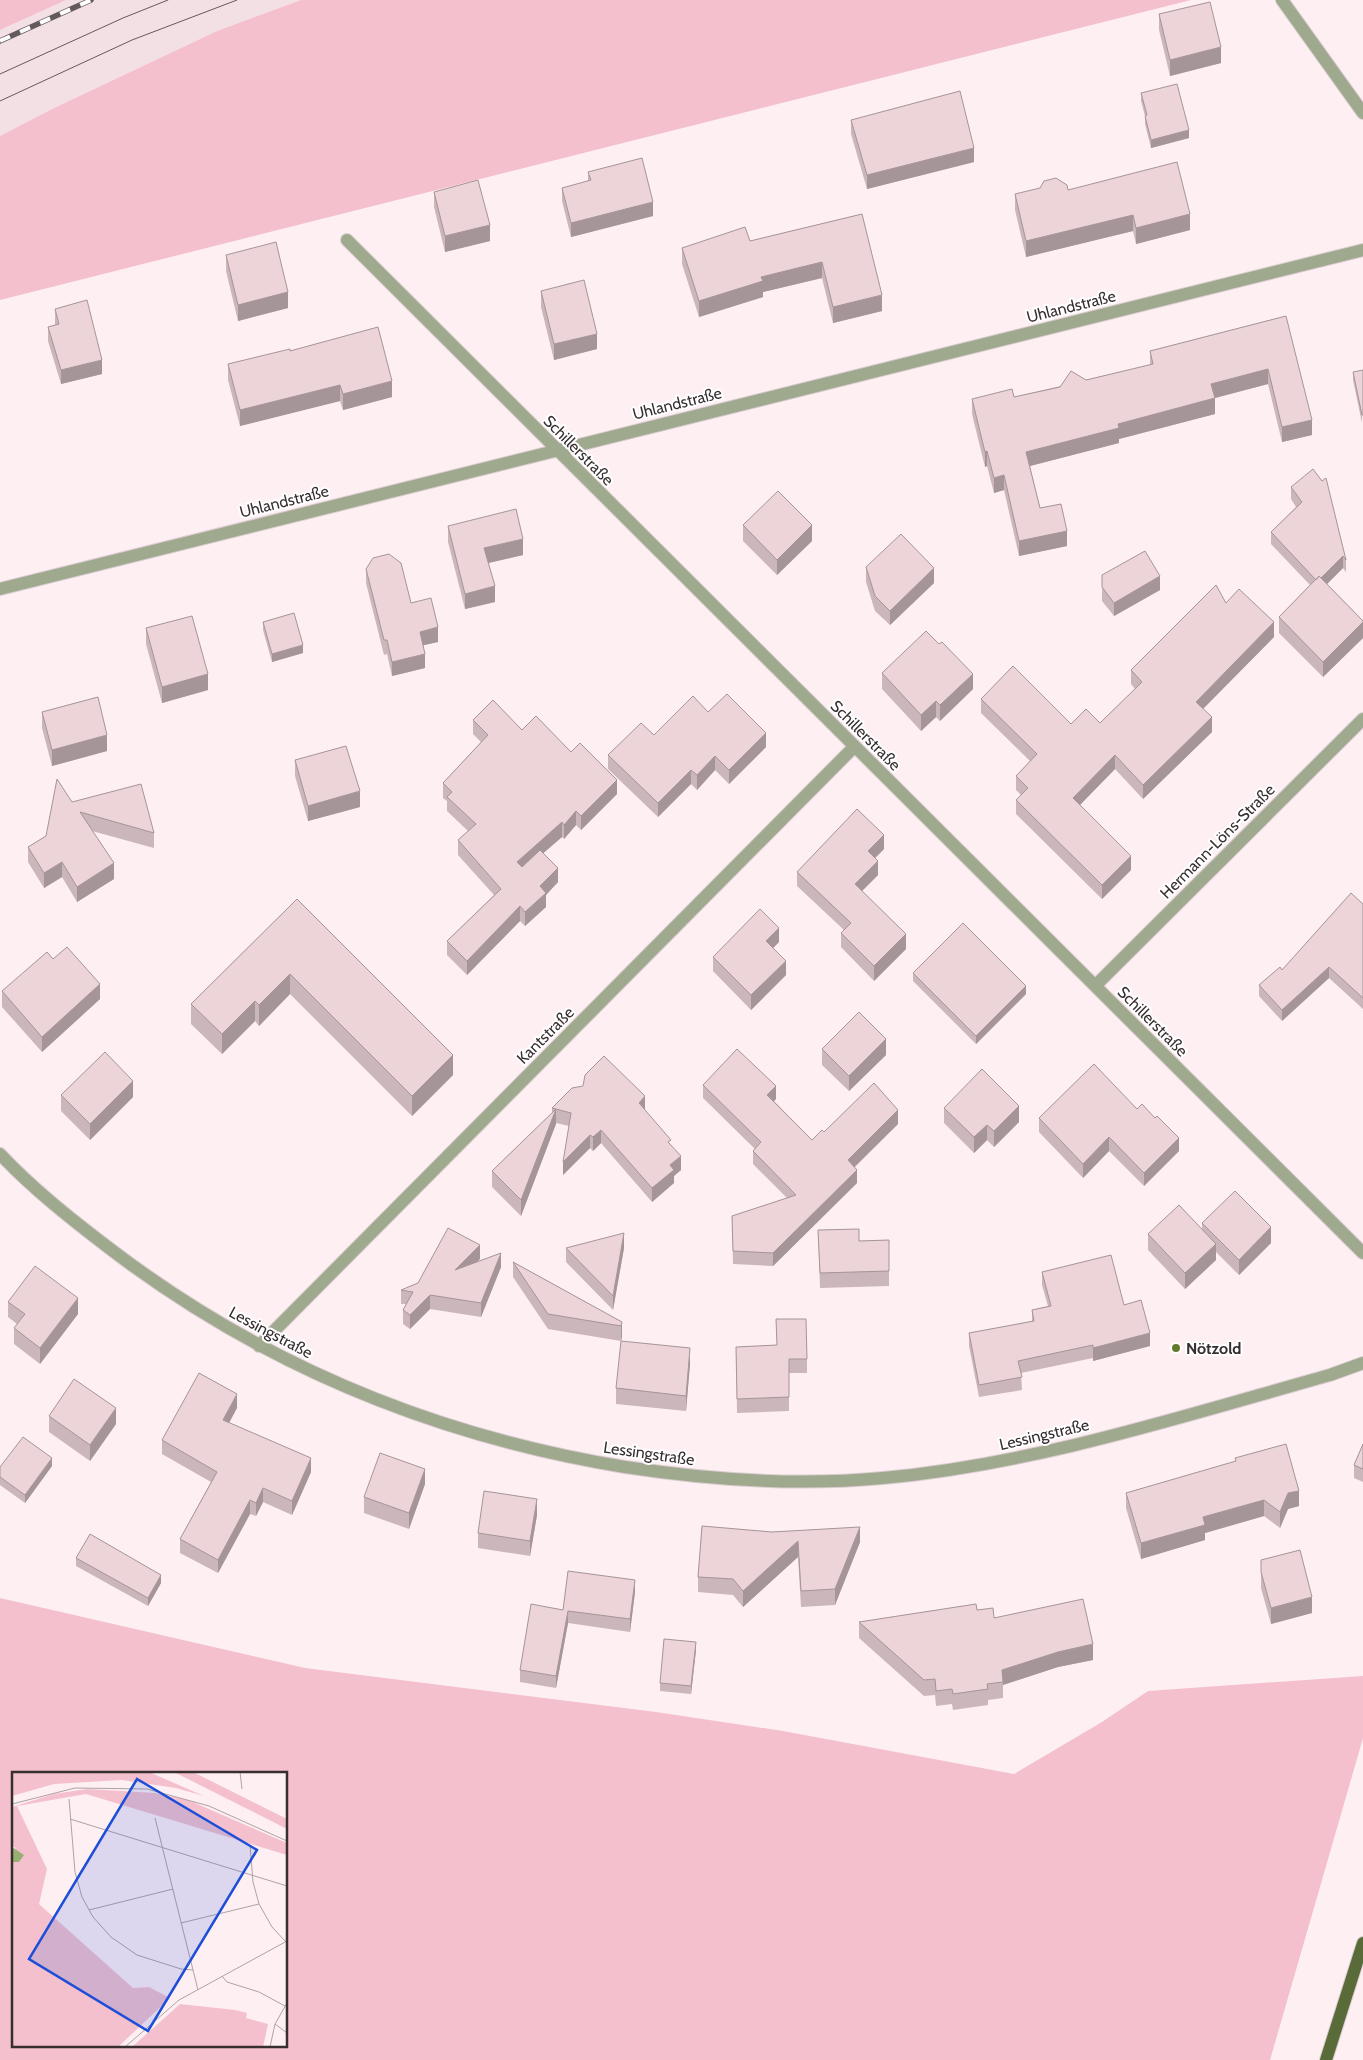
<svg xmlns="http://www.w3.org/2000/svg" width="1363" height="2060" viewBox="0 0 1363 2060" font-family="Cabin,sans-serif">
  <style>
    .built { fill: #f3e0e4 }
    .green { fill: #f4c0cd; fill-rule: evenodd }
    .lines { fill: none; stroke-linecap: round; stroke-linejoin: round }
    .minor-casing { stroke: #daccd0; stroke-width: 14 }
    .major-casing { stroke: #daccd0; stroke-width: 14 }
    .minor { stroke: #9ea98e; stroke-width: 12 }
    .major { stroke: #596b39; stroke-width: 12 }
    .tram { stroke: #64595c; stroke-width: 1 }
    .rail-casing { stroke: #64595c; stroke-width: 5.5 }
    .rail { stroke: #fff; stroke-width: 4; stroke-dasharray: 11; stroke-linecap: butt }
    .wall { fill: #cbb6bb }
    .shaded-wall { fill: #a59498 }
    .building { fill: #ecd4d9; stroke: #a59498 }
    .poi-dot { fill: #617a2d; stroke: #fff; stroke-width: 2 }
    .labels { text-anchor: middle; stroke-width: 4; stroke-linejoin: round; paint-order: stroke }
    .street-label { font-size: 16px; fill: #372e30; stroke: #fff }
    .poi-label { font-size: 16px; font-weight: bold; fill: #372e30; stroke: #fff; text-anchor: start }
    .inset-road { fill: none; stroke: #aea2a5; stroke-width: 1 }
    .view { fill: #1d4ed8; fill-opacity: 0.15; stroke: #1d4ed8; stroke-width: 2.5 }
    .inset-edge { fill: none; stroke: #372e30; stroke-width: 2.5 }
  </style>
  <rect width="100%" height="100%" fill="#feeff3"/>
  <path class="built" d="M66 0H301L217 31 54 108 0 136V30Z"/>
  <path class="green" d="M0 0H66L0 30Z
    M301 0H1191L0 300V136L54 108 217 31Z
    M0 1598 305 1668 656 1712 783 1731 1014 1774 1102 1722 1148 1691 1363 1676V1738L1270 2060H0ZM14 1774H286V2046H14Z"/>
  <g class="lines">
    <defs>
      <path id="minor" d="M1282 0 1363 113
        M347 240 1363 1253
        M0 589 1363 250
        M1095 986 1363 719
        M0 1154C33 1189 71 1219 109 1248 262 1365 435 1436 625 1467 710 1480 797 1486 883 1478 1036 1464 1183 1416 1330 1375L1363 1363
        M259 1346 854 747"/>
      <path id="major" d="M1326 2060 1363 1943"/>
    </defs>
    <use href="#minor" class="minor-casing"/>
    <use href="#major" class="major-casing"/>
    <use href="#minor" class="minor"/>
    <use href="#major" class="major"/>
    <path class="tram" d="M0 74 123 18 168 0
      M0 101 132 40 237 0"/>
    <defs>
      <path id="rail" d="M0 41 91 0"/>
    </defs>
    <use href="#rail" class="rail-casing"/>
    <use href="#rail" class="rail"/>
  </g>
  <path class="wall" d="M1159 14 1221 63 1170 76 1159 30Z
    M1141 93 1189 138 1151 148 1145 124V116L1141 101Z
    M851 120 974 162 867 189 851 134Z
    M588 172 653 216 571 237 562 201V188L588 181Z
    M1068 190 1190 230 1136 244 1133 231 1026 257 1015 210V194Z
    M434 192 490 241 445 252 434 207Z
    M862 214 882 311 833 323 822 278 763 292V297L699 317 682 264V248L750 241Z
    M226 255 288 308 238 321 226 271Z
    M541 291 597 349 554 360 541 307Z
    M55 309 102 374 61 384 48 341V327L55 325Z
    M1286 316 1312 435 1282 442 1268 384 1215 398V414L1119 439V443L1030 466 1040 508 1067 546 1019 556 1004 490 994 493 987 466 985 467 972 414V399L1014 397 1150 365V351Z
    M290 351 392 397 343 410 340 401 240 426 228 380V364Z
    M1363 370 1362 423 1353 380V372Z
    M1291 487 1346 560V572L1343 568 1327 584 1363 621V638L1323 677 1279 633V617L1310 585 1271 544V532L1296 507 1291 499Z
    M743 525 812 541 777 575 743 541Z
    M448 526 523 555 488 563 495 602 465 609 448 542Z
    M866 567 934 583 890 625 875 611 866 582Z
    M366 569 411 603 438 642 423 645 425 668 392 676 387 654 384 655 366 583Z
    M1102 575 1160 590 1114 616 1102 601Z
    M1226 603 1274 637 1203 709 1212 732 1143 799 1115 769 1080 805 1131 870 1102 899 1016 814V800L1021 795 1016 790V776L1030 761 981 713V699L1071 724 1100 723 1135 689 1131 684V670Z
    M263 622 303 653 272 662 263 630Z
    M146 628 208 690 162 703 146 644Z
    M939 644 973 689 940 721 936 717 921 731 882 689V673Z
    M42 712 107 751 52 766 42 728Z
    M708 712 766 747 729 784 715 770 697 790 691 784 658 817 608 769V755L654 735Z
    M473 720 522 730 571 752 617 794 581 830 576 825 564 839 562 837 543 853 558 882 546 895V907L525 926 520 921 467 975 447 955V941L494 895 458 855V840L468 831 447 811V801L443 798V783L481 742 473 734Z
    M295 760 360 807 308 821 295 776Z
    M72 802 154 833V848L92 831 114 879 77 902 62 877 44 888 28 862V847L46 836Z
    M884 849 875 858 878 875 862 891 906 949 874 981 841 947V933L844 930 797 886V872Z
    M297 899 453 1075 412 1116 290 994 259 1026 255 1021 222 1054 191 1024V1004Z
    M1363 904V1009L1329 978 1282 1021 1259 996V985L1282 970Z
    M779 942 773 948 786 975 751 1010 713 971V957Z
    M53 959 100 999 42 1052 2 1007V991Z
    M913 973 1026 994 976 1044 913 981Z
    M822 1049 886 1055 849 1091 822 1065Z
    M703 1085 776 1099 774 1101 812 1140 824 1132 898 1124 855 1167 857 1183 773 1266 733 1264 732 1216 787 1198 753 1164V1151L755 1149 703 1098Z
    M61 1095 133 1097 90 1140 61 1111Z
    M552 1108 645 1110 671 1145 681 1170 674 1176V1183L652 1202 601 1143 593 1151 590 1148 563 1175 569 1126 556 1123 521 1216 492 1187V1171L552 1113Z
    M944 1108 1019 1122 994 1147 987 1140 974 1153 944 1123Z
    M1137 1109 1179 1151 1144 1186 1109 1151 1083 1178 1039 1132V1118Z
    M1202 1223 1271 1243 1239 1275 1216 1252V1260L1185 1289 1148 1250V1234L1202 1230Z
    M818 1230 859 1241 889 1240V1286L820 1288Z
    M566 1248H624L613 1310 566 1262Z
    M480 1259 477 1261 501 1267 481 1317 430 1309 410 1329 403 1324V1310L406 1304H401V1290Z
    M513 1262 622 1322V1337L621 1341 548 1329 513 1277Z
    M1042 1272 1124 1305 1150 1346 1093 1361V1358L1021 1373 1022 1390 979 1397 969 1346V1333L1032 1321V1310L1048 1306 1042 1285Z
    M8 1302 78 1314 40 1364 14 1344V1328L17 1324 8 1317Z
    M776 1319 807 1359V1373H789V1411L737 1413 736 1347 777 1345Z
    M690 1364 686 1411 616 1404V1388Z
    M237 1408 229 1423 311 1472 292 1515 263 1502 256 1516 250 1514 218 1573 180 1553V1539L211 1482 162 1454V1440Z
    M49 1416 116 1424 90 1461 49 1432Z
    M1363 1444V1482L1354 1478V1465Z
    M1235 1458 1299 1506 1288 1509 1280 1528 1264 1516 1205 1533V1540L1141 1559 1126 1508V1493L1235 1462Z
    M52 1466 25 1503 0 1485V1467Z
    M425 1484 409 1529 364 1513V1497Z
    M537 1515 530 1556 478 1548V1533Z
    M702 1526 860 1542 835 1605 801 1607 798 1557 743 1607 733 1595 698 1592V1577Z
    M76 1558 161 1583 148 1606 76 1566Z
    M1261 1560 1312 1613 1271 1624 1261 1588Z
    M635 1592 630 1632 568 1623 556 1688 520 1682V1670L563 1610Z
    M977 1610 994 1618 1093 1660 1058 1667 1003 1685V1698L988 1700V1705L953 1710 952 1704 936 1706 935 1695 924 1696 859 1638V1622Z
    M696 1650 691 1694 660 1691V1683Z"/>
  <path class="shaded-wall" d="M1221 47V63L1170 76V60Z
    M1189 130V138L1151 148V140Z
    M974 148V162L867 189V175Z
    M653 202V216L571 237V223Z
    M1190 214V230L1136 244V228Z
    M1133 215V231L1026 257V241Z
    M490 225V241L445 252V236Z
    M822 262V278L763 292V297L699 317V301L761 277Z
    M288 292V308L238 321V305Z
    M882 295V311L833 323V307Z
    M597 334V349L554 360V344Z
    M102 360V374L61 384V370Z
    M1268 369V384L1211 399V384Z
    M392 381V397L343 410V394Z
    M340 385V401L240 426V410Z
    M1215 398V414L1119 439V443L1026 467V452L1118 424Z
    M1312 420V435L1282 442V427Z
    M987 451V466L985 467V452Z
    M1004 475V490L994 493V478Z
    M812 525V541L777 575V560Z
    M1067 531V546L1019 556V541Z
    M523 539V555L484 564V548Z
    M1343 556V568L1318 593V581Z
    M934 568V583L890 625V611Z
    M1160 576V590L1114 616V603Z
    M495 586V602L465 609V594Z
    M1274 622V637L1196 716V702Z
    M1363 622V638L1323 677V662Z
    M438 627V642L420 646V632Z
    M303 645V653L272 662V654Z
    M425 654V668L392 676V662Z
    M208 674V690L162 703V687Z
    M973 674V689L940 721V705Z
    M936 701V717L921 731V715Z
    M1212 717V732L1143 799V785Z
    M766 733V747L729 784V770Z
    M107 735V751L52 766V750Z
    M1115 755V769L1073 812V798Z
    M715 756V770L697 790V775Z
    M691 770V784L658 817V803Z
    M617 780V794L581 830V816Z
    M360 791V807L308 821V806Z
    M576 811V825L564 839V825Z
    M562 822V837L517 876V862Z
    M884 835V849L868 865V851Z
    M1131 856V870L1102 899V885Z
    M878 861V875L855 898V884Z
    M62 862V877L44 888V873Z
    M114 863V879L77 902V887Z
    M558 868V882L546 895V907L525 926V912L540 886Z
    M520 906V921L467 975V961Z
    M779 928V942L766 955V941Z
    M906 934V949L874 981V966Z
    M786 961V975L751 1010V995Z
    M1329 967V978L1282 1021V1010Z
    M290 974V994L259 1026V1005Z
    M100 984V999L42 1052V1037Z
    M1026 986V994L976 1044V1036Z
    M255 1001V1021L222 1054V1034Z
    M886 1039V1055L849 1091V1076Z
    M453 1055V1075L412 1116V1096Z
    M133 1081V1097L90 1140V1124Z
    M776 1086V1099L767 1108V1095Z
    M645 1096V1110L639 1103Z
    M1019 1106V1122L994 1147V1131Z
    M556 1109V1124L521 1216V1200Z
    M898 1110V1124L848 1173V1160Z
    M987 1125V1140L974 1153V1137Z
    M601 1130V1143L593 1151V1137Z
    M590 1135V1148L563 1175V1162Z
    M1109 1137V1151L1083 1178V1164Z
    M1179 1138V1151L1144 1186V1173Z
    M681 1156V1170L674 1176V1183L652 1202V1188L670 1165Z
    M857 1170V1183L773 1266V1253Z
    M1271 1227V1243L1239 1275V1260Z
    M624 1233V1248L613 1310V1296Z
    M1216 1244V1260L1185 1289V1273Z
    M480 1245V1259L455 1284V1270Z
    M501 1253V1267L481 1317V1303Z
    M430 1295V1309L410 1329V1315Z
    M78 1298V1314L40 1364V1348Z
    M622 1322V1337L621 1341V1326Z
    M1150 1333V1346L1093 1361V1348Z
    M690 1348V1364L686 1411V1396Z
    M237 1394V1408L223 1434V1420Z
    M116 1408V1424L90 1461V1445Z
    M52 1458V1466L25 1503V1495Z
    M311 1458V1472L292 1515V1501Z
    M425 1469V1484L409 1529V1513Z
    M263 1488V1502L256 1516V1503Z
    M1299 1491V1506L1288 1509 1280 1528V1512L1288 1493Z
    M537 1499V1515L530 1556V1541Z
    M250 1500V1514L218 1573V1560Z
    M1264 1500V1516L1205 1533V1540L1141 1559V1543L1203 1517Z
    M860 1527V1542L835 1605V1589Z
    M798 1541V1557L743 1607V1591Z
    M161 1575V1583L148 1606V1598Z
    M635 1580V1592L630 1632V1619Z
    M1312 1597V1613L1271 1624V1608Z
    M568 1611V1623L556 1688V1676Z
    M696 1642V1650L691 1694V1686Z
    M1093 1644V1660L1058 1667 1003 1685 1002 1670 1058 1652Z"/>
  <path class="building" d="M1210 2 1221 47 1170 60 1159 14Z
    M1177 84 1189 130 1151 140 1145 116 1147 115 1141 93Z
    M960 91 974 148 867 175 851 120Z
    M642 158 653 202 571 223 562 188 591 180 588 172Z
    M1177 162 1190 214 1136 228 1133 215 1026 241 1015 194 1040 188 1044 181 1056 178 1067 185 1068 190Z
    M478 180 490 225 445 236 434 192Z
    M862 214 882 295 833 307 822 262 761 277 763 281 699 301 682 248 745 227 750 241Z
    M276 242 288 292 238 305 226 255Z
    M584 280 597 334 554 344 541 291Z
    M87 300 102 360 61 370 48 327 59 324 55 309Z
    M1286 316 1312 420 1282 427 1268 369 1211 384 1215 398 1118 424 1119 428 1026 452 1040 508 1061 504 1067 531 1019 541 1004 475 994 478 987 451 985 452 972 399 1012 389 1014 397 1060 387 1071 371 1086 380 1153 364 1150 351Z
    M378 327 392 381 343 394 340 385 240 410 228 364 290 349V351Z
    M1363 370V415H1362L1353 372Z
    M1313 469 1322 481 1326 478 1346 560 1343 556 1321 578 1319 576 1316 580 1271 532 1302 502 1291 487Z
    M778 491 812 525 777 560 743 525Z
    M516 509 523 539 484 548 495 586 465 594 448 526Z
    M901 534 934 568 890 611 875 596 866 567Z
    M1145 551 1160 576 1114 603 1102 587V575Z
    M389 554 401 563 411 603 431 598 438 627 420 632 425 654 392 662 387 640H384L366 569 373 558Z
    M1319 576 1363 621V622L1323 662 1279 617Z
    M1216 585 1226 603 1239 589 1274 622 1196 702 1212 717 1143 785 1115 755 1073 798 1131 856 1102 885 1016 800 1028 788 1016 776 1037 754 981 699 1013 666 1071 724 1086 709 1100 723 1142 682 1131 670Z
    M294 613 303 645 272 654 263 622Z
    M192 616 208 674 162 687 146 628Z
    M926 631 939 644 942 642 973 674 940 705 936 701 921 715 882 673Z
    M727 694 766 733 729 770 715 756 697 775 691 770 658 803 608 755 641 723 654 735 693 696 708 712Z
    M98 697 107 735 52 750 42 712Z
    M493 700 522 730 536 716 571 752 580 743 617 780 581 816 576 811 564 825 562 822 517 862 522 867 540 850 558 868 540 886 546 893 525 912 520 906 467 961 447 941 501 889 458 840 476 824 447 797 452 792 443 783 488 735 473 720Z
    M346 746 360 791 308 806 295 760Z
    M57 779 72 802 141 784 154 833 80 812 114 863 77 887 62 862 44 873 28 847 46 836Z
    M857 809 884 835 868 851 878 861 855 884 906 934 874 966 841 933 851 923 797 872Z
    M1351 893 1363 904V998L1329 967 1282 1010 1259 985 1280 967 1282 970Z
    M297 899 453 1055 412 1096 290 974 259 1005 255 1001 222 1034 191 1004Z
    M760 909 779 928 766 941 786 961 751 995 713 957Z
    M963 923 1026 986 976 1036 913 973Z
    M67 947 100 984 42 1037 2 991 47 952 53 959Z
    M859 1012 886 1039 849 1076 822 1049Z
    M737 1049 776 1086 767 1095 812 1140 822 1130 824 1132 874 1083 898 1110 848 1160 857 1170 773 1253 733 1251 732 1216 796 1195 753 1151 761 1142 703 1085Z
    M105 1052 133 1081 90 1124 61 1095Z
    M604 1056 645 1096 639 1103 671 1140 668 1142 681 1156 670 1165 674 1170 652 1188 601 1130 593 1137 590 1135 563 1162 571 1113 552 1108 572 1088 583 1086 585 1075Z
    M1094 1064 1137 1109 1142 1104 1155 1118 1157 1116 1179 1138 1144 1173 1109 1137 1083 1164 1039 1118Z
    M982 1069 1019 1106 994 1131 987 1125 974 1137 944 1108Z
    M556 1109 521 1200 492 1171Z
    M1235 1191 1271 1227 1239 1260 1202 1223Z
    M1179 1205 1216 1244 1185 1273 1148 1234Z
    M448 1228 480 1245 455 1270 501 1253 481 1303 430 1295 410 1315 403 1310 413 1292 401 1290 418 1283Z
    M859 1229V1241L889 1240V1271L820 1273 818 1230Z
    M624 1233 613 1296 566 1248Z
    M1111 1255 1124 1305 1141 1300 1150 1333 1093 1348V1345L1018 1361 1022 1377 979 1385 969 1333 1034 1321 1032 1310 1051 1306 1042 1272Z
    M513 1262 622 1322 621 1326 548 1314Z
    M35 1266 78 1298 40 1348 14 1328 25 1314 8 1302Z
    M776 1319H806L807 1359H789V1397L737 1399 736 1347 777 1345Z
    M621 1341 690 1348 686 1396 616 1388Z
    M199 1373 237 1394 223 1420 311 1458 292 1501 263 1488 256 1503 250 1500 218 1560 180 1539 217 1472 162 1440Z
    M74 1379 116 1408 90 1445 49 1416Z
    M23 1437 52 1458 25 1495 0 1477V1467Z
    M1286 1444 1299 1491 1288 1493 1280 1512 1264 1500 1203 1517 1205 1525 1141 1543 1126 1493 1236 1461 1235 1458Z
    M1363 1444V1469L1354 1465Z
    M380 1453 425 1469 409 1513 364 1497Z
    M484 1491 537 1499 530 1541 478 1533Z
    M702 1526 772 1532 860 1527 835 1589 801 1591 798 1541 743 1591 733 1579 698 1577Z
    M90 1534 161 1575 148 1598 76 1558Z
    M1300 1550 1312 1597 1271 1608 1261 1572V1560Z
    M568 1571 635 1580 630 1619 568 1611 556 1676 520 1670 531 1604 563 1610Z
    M1083 1599 1093 1644 1058 1652 1002 1670 1003 1682 987 1684 988 1689 953 1694 952 1689 936 1691 935 1679 924 1680 859 1622 976 1604 977 1610 993 1608 994 1618Z
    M664 1639 696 1642 691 1686 660 1683Z"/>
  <circle class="poi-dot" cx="1176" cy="1348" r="5"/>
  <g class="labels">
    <g class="street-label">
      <text transform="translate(1071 306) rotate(-14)" y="6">Uhlandstraße</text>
      <text transform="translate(677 403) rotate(-14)" y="6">Uhlandstraße</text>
      <text transform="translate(579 450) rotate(45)" y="6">Schillerstraße</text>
      <text transform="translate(284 501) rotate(-14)" y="6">Uhlandstraße</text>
      <text transform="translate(866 735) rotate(45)" y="6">Schillerstraße</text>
      <text transform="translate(1217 841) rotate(-45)" y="6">Hermann-Löns-Straße</text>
      <text transform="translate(1153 1021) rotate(45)" y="6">Schillerstraße</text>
      <text transform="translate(545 1035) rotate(-45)" y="6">Kantstraße</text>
      <text transform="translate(271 1332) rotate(28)" y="6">Lessingstraße</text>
      <text transform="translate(1044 1434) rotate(-13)" y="6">Lessingstraße</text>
      <text transform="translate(649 1453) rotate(8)" y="6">Lessingstraße</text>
    </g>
    <g class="poi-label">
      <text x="1186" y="1354">Nötzold</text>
    </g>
  </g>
  <g transform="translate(12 1772)">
    <rect width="275" height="275" fill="#feeff3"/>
    <path d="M0 0H137L192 24 164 16 110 8 42 12 0 24ZM162 0H181L275 47V57ZM75 17 143 21 176 28 275 71V83L74 22 5 34 35 97 27 132 121 216 137 215 158 226 106 275H0V90H7L3 75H0V35L42 22ZM168 232 223 238 235 241 234 246 256 252 251 275H120Z" fill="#f4c0cd"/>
    <path d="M0 75 12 83 7 90H0Z" fill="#97af70"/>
    <path class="inset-road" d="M228 0 230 17M57 27 63 100 70 125 81 145 99 165 125 183 169 197 181 198M0 32 63 16 135 17 197 34 275 69M143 46 186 218M58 47 275 114M238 73 241 110 247 132 260 155 275 171M77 138 161 117M169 151 247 132M210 204 215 210 247 220 273 234M263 252 275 261M113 275 167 228 275 169M258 275 263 252 275 231"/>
    <path class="view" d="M125 7 245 78 136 259 17 187Z"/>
    <rect width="275" height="275" class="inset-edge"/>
  </g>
</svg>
